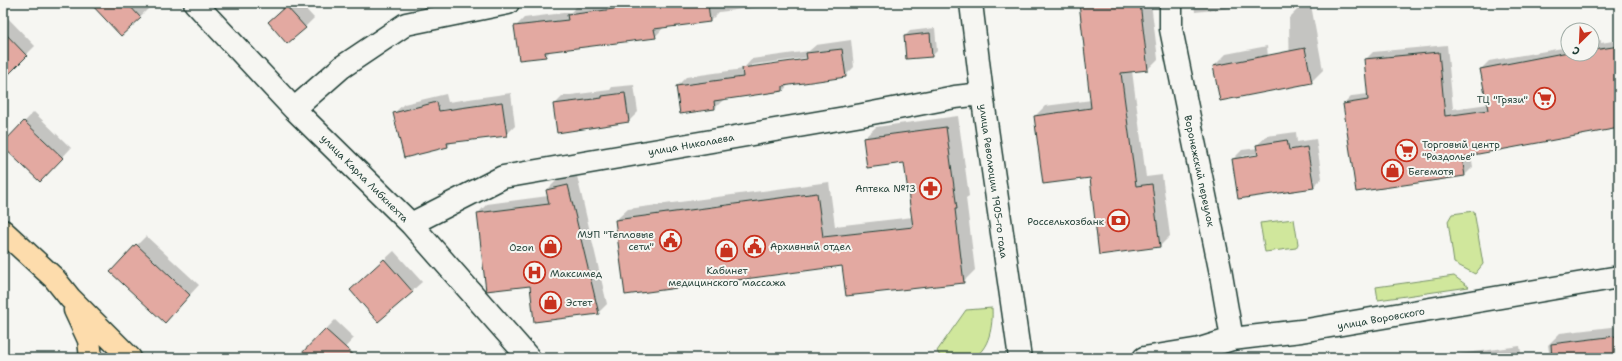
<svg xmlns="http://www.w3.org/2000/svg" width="1622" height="361" viewBox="0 0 1622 361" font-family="'Shantell Sans',sans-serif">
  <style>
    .green { fill: #d0e79c; stroke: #789268 }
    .shadow { fill: #0003; fill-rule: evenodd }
    .building { fill: #e3a9a1; stroke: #1f3d34 }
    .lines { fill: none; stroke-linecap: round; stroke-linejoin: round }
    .minor-casing { stroke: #1f3d34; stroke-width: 25 }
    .major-casing { stroke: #1f3d34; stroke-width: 25 }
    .minor { stroke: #f6f6f2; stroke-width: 22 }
    .major { stroke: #fddcac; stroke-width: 22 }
    .labels { text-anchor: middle; stroke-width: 4; stroke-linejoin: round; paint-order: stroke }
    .poi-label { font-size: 10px; fill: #1f3d34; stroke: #f6f6f2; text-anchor: end }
    .street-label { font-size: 10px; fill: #1f3d34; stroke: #f6f6f2 }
  </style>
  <rect width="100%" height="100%" fill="#f6f6f2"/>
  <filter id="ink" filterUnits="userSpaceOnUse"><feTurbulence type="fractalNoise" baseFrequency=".025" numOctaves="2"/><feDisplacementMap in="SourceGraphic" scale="8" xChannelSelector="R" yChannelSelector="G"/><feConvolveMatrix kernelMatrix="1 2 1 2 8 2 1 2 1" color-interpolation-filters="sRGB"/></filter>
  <g filter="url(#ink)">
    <path class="green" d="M1474 211 1483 264 1475 274 1454 263 1448 221 1452 214Z
      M1294 219 1298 244 1296 248 1265 252 1260 223Z
      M1454 276 1469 287 1378 300 1376 287Z
      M992 308C993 324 990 350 972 358 966 360 948 358 941 358L937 351 966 310Z"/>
    <path class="shadow" d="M108 3H144L149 8 121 35Z
      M290 3H300L314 18 305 27 269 22Z
      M604 3H777L776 5 719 12 710 21 664 27 655 37 551 50 546 56 515 27 524 18 571 12 577 6Z
      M1080 3H1151L1158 59 1148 69 1132 71 1146 177 1162 175 1170 236 1160 246 1100 254 1090 177 1035 116 1045 106 1092 100Z
      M1194 3H1253L1250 6 1195 12Z
      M1311 5 1323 70 1311 82 1290 86 1289 18 1301 6Z
      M3 13 35 46 3 78Z
      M935 28 937 51 932 56 907 58 905 36 910 31Z
      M851 40 854 67 845 76 789 84 783 91 724 99 715 108 680 113 677 86 686 77 743 69 752 59 809 51 816 45ZM811 57 812 59 751 67V65Z
      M1601 40V43L1619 40V117L1471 154 1473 167 1465 175 1357 191 1344 104 1352 96 1368 94 1365 60 1373 52 1447 45 1453 109 1488 104 1481 69 1489 61 1568 47V54H1592V42Z
      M1267 46 1270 80 1214 66 1226 54Z
      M634 85 638 112 629 121 558 132 554 105 563 96 610 90 612 87Z
      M511 93 515 126 506 135 452 142 448 146 394 113 404 104 446 94 448 102Z
      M34 112 71 148 49 172 3 146V144Z
      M958 116 969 196 966 198 975 270 963 282 843 265 616 220 628 209 829 182 835 226 913 217 905 162 864 138 876 127Z
      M1296 132 1297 142 1316 139 1322 178 1313 187 1233 159 1242 150 1258 148 1257 145 1267 136ZM1263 153V155L1242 158V156Z
      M577 176 607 304 598 313 530 285 478 213 487 204 548 196 547 190 556 181Z
      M146 236 199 285 174 312 137 245Z
      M394 251 422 282 378 321 351 290Z
      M335 320 354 338 335 358H298Z
      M1619 326V358H1550L1548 345 1560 333Z
      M1520 346 1522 358H1428Z"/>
    <path class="building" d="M90 3H127L141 18 121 36Z
      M661 3H708L710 22 654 29 656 38 545 52 546 57 519 60 514 26 568 20 567 15Z
      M1079 3H1140L1148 70 1121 73 1136 186 1152 184 1160 247 1099 255 1090 178 1043 184 1034 116 1091 108Z
      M286 6 306 28 287 44 268 22Z
      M3 31 27 56 3 80Z
      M930 33 932 57 906 59 904 36Z
      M1619 46V128L1462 157 1465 176 1356 192 1343 104 1368 100 1364 59 1439 52 1445 116 1488 110 1480 69 1568 52V54H1592V48H1593L1594 50Z
      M1305 48 1312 83 1220 101 1213 66Z
      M842 49 846 77 783 86V91L714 101 715 109 680 114 676 86 743 77 742 68 807 59 806 53Z
      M625 93 629 122 557 133 553 104 602 98V96Z
      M437 102 439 111 502 102 507 136 447 143 448 147 404 158 393 113Z
      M24 121 63 158 40 182 3 147V143Z
      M946 127 957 209H955L964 283 846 296 842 266 625 295 615 220 817 193 823 237 913 227 904 163 867 168 863 138Z
      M1287 140 1289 150 1307 147 1314 188 1238 199 1232 159 1258 155 1256 145Z
      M568 185 599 314 534 322 530 286 486 291 477 213 549 204 546 190Z
      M136 244 190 295 165 323 110 272Z
      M384 259 413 292 378 322 350 290Z
      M325 329 357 358H297Z
      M1616 336 1619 358H1552L1551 344Z"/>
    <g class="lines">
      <defs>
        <path id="minor" d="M195 3 294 109 411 224 529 358
          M971 3 982 94 1020 358
          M1171 3V29L1220 269 1232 339
          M294 109 342 67 406 24 508 3
          M411 224 503 177 862 115 955 97 982 94
          M1144 358 1200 349 1232 339 1301 331 1619 277"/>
        <path id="major" d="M3 231 54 278 70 298 130 358
          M75 310 89 340 91 358"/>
      </defs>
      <use href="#minor" class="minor-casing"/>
      <use href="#major" class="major-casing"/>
      <use href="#minor" class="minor"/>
      <use href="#major" class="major"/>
    </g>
  </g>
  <defs>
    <symbol id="supermarket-ring" viewBox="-11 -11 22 22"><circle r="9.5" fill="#f6f6f2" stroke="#c8321e" stroke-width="1.5"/><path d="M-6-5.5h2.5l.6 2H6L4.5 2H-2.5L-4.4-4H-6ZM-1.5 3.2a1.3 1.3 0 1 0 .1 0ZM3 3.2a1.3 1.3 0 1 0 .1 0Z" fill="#c8321e"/></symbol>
    <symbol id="shop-ring" viewBox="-11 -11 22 22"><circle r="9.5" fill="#f6f6f2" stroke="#c8321e" stroke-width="1.5"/><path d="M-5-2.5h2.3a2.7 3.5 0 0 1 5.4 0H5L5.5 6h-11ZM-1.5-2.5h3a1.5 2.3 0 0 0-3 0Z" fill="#c8321e"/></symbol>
    <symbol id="pharmacy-ring" viewBox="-11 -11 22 22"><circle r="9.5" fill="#f6f6f2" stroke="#c8321e" stroke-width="1.5"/><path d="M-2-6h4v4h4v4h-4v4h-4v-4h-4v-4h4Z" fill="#c8321e"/></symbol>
    <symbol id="bank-ring" viewBox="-11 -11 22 22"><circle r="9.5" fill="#f6f6f2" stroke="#c8321e" stroke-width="1.5"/><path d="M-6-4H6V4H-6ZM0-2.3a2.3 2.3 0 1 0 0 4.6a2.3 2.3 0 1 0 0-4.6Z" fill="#c8321e"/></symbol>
    <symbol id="civic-ring" viewBox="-11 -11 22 22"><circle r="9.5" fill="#f6f6f2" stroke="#c8321e" stroke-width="1.5"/><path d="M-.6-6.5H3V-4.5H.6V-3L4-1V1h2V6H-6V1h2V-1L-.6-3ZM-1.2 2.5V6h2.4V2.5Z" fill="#c8321e"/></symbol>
    <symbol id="hospital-ring" viewBox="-11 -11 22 22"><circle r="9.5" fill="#f6f6f2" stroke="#c8321e" stroke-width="1.5"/><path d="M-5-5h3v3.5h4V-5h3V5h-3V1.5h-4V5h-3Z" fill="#c8321e"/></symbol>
  </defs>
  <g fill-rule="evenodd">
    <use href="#supermarket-ring" x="1532" y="86" width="25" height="25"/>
    <use href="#supermarket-ring" x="1394" y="138" width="25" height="25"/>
    <use href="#shop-ring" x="1380" y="158" width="25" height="25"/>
    <use href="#pharmacy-ring" x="918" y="176" width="25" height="25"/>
    <use href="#bank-ring" x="1106" y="208" width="25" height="25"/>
    <use href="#civic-ring" x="658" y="228" width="25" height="25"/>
    <use href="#civic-ring" x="742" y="234" width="25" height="25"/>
    <use href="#shop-ring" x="538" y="234" width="25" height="25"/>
    <use href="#shop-ring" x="714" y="238" width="25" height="25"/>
    <use href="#hospital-ring" x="522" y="260" width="25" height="25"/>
    <use href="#shop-ring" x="538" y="290" width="25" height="25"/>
  </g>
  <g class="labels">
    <g class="poi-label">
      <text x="1528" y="103">ТЦ "Грязи"</text>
      <text x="1422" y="148" text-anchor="start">Торговый центр<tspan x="1422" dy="12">"Раздолье"</tspan></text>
      <text x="1408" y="175" text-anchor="start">Бегемотя</text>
      <text x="916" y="192">Аптека №13</text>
      <text x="1104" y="225">Россельхозбанк</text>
      <text x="654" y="238">МУП "Тепловые<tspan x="654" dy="12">сети"</tspan></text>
      <text x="770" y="250" text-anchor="start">Архивный отдел</text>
      <text x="534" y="251">Ozon</text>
      <text x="727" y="274" text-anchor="middle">Кабинет<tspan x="727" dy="12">медицинского массажа</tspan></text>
      <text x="550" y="277" text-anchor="start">Максимед</text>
      <text x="566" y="306" text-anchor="start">Эстет</text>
    </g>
    <g class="street-label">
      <text transform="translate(691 144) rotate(-10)" y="4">улица Николаева</text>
      <text transform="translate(1200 171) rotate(78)" y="4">Воронежский переулок</text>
      <text transform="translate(365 178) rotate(45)" y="4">улица Карла Либкнехта</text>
      <text transform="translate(994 181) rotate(82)" y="4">улица Революции 1905-го года</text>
      <text transform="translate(1381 318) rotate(-10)" y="4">улица Воровского</text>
    </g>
  </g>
  <rect width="1622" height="361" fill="none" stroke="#f6f6f2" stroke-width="16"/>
  <rect x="8" y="8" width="1606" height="345" fill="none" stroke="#1f3d34" stroke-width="1.5" filter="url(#ink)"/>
  <g transform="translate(1580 42) rotate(204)"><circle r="19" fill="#f6f6f2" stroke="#a0aca6"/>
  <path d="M0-3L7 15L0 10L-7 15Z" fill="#c8321e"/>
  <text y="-6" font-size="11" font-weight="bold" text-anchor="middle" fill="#1f3d34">С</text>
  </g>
</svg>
